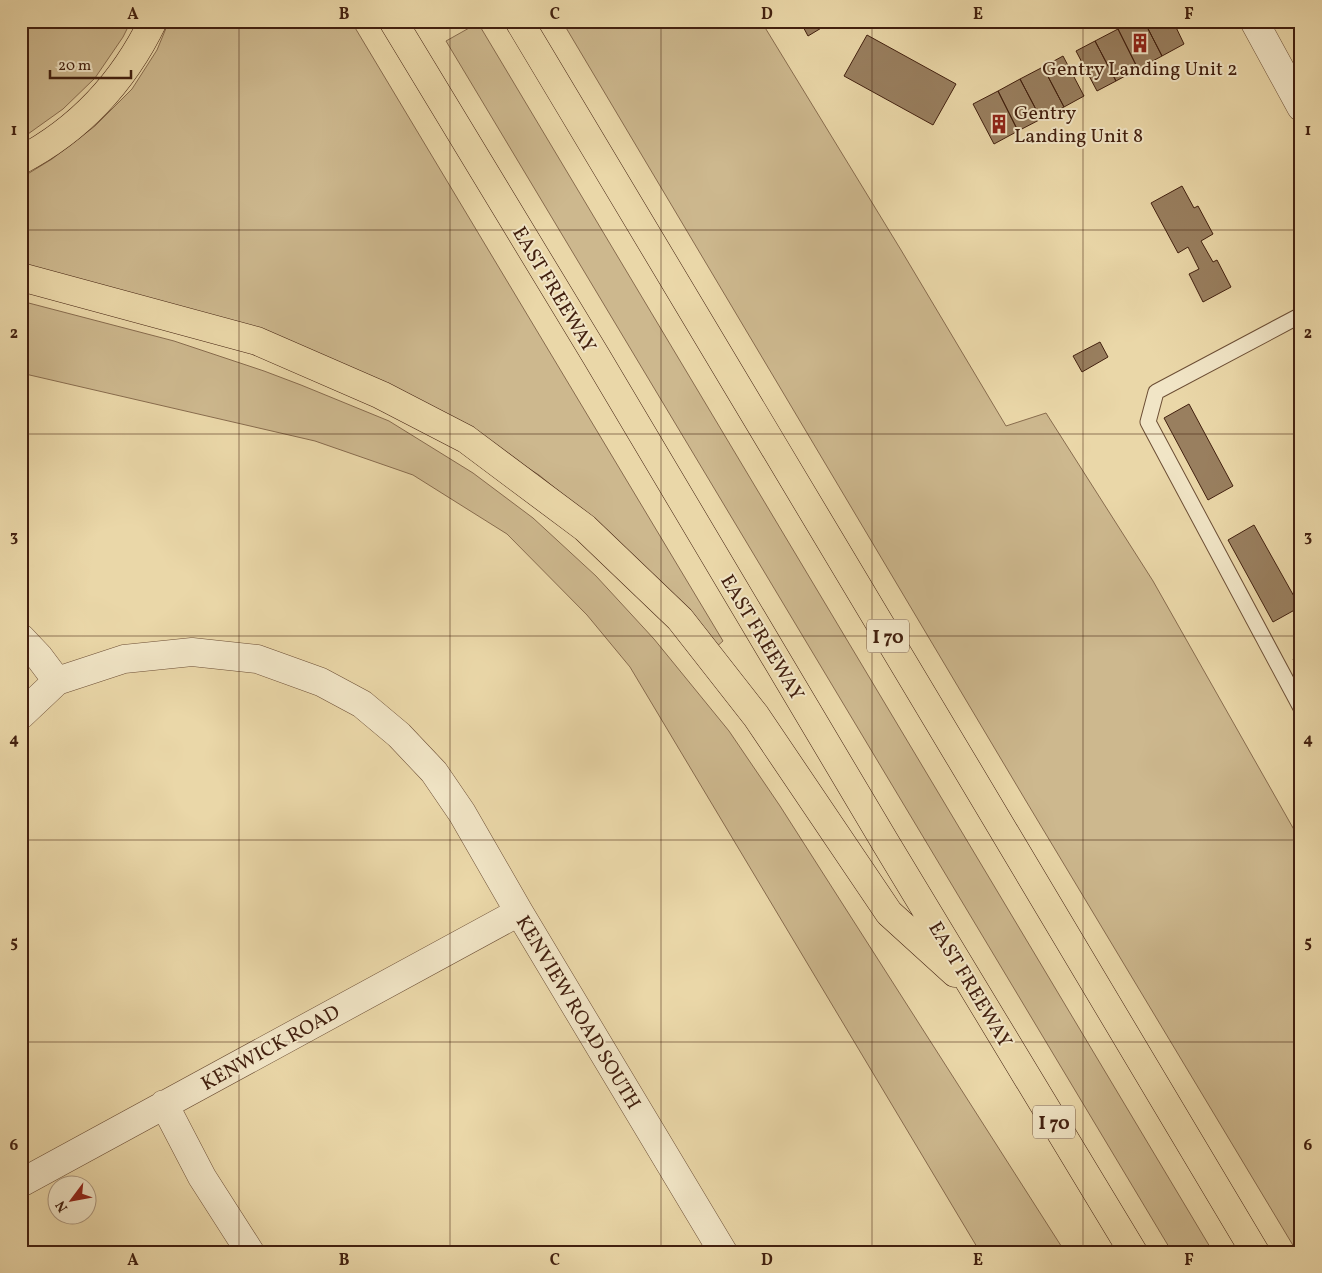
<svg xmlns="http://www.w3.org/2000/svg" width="1322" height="1273" viewBox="0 0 1322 1273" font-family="Vollkorn,serif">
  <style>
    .green { fill: #cdb88e; stroke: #886c4e }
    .building { fill: #997f5f; stroke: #42200f }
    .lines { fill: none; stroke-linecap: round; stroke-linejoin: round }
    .lane-casing { stroke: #6c4e35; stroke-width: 17 }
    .street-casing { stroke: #6c4e35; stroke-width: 29 }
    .highway-casing { stroke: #42200f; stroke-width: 29 }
    .lane { stroke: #f1e5c6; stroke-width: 15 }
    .street { stroke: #f1e5c6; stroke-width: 28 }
    .highway { stroke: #ead7a8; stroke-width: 28 }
    .grid { fill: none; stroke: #42200f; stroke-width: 1; stroke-opacity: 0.55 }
    .labels { text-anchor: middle; stroke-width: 4; stroke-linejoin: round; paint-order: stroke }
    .shield { fill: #f1e5c6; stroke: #765b46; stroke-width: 1 }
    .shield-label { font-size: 19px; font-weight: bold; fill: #42200f }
    .poi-label { font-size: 20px; fill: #42200f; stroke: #f1e5c6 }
    .street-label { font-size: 20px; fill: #42200f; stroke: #f1e5c6 }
    .neatline { fill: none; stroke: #42200f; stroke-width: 2 }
    .grid-label { font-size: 16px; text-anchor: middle; font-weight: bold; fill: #42200f }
  </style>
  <rect width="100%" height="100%" fill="#ead7a8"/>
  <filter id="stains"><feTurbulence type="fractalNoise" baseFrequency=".004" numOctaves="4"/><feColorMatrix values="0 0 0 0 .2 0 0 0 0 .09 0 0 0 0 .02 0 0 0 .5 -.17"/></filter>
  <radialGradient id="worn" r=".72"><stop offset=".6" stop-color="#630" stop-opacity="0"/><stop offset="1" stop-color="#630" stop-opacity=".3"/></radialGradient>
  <path class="green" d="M21 21H131L123 37 95 78 63 109 21 139Z
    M169 21H351L723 641 715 648 595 521 539 475 473 433 21 267V178L52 159 95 126 132 89 157 50Z
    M562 21H761L901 250 1006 426 1046 413 1153 581 1301 842V1252H1297L1026 801Z
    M478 23 1213 1252H1172L446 41Z
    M21 301 174 341 264 371 301 385 389 421 473 473 533 518 596 576 654 639 729 731 780 806 1065 1252H980L630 667 587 615 507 534 413 475 315 441 21 373Z"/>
  <path class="building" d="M800 21H833L808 36Z
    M1132 21H1144L1162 56 1138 69 1118 29Z
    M1144 21H1173L1184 44 1162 56Z
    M1118 29 1138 69 1116 81 1095 41Z
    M867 35 956 84 933 125 844 76Z
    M1095 41 1116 81 1097 91 1076 51Z
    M1063 56 1084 96 1064 107 1043 67Z
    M1043 67 1064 107 1041 119 1020 79Z
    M1020 79 1041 119 1018 131 998 91Z
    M998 91 1018 131 994 144 973 104Z
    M1182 186 1194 208 1198 206 1213 234 1201 241 1213 262 1217 260 1231 287 1203 302 1189 274 1199 269 1188 247 1178 253 1151 203Z
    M1100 342 1108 357 1082 372 1073 356Z
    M1189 404 1233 486 1208 500 1164 418Z
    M1254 525 1300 607 1273 622 1228 540Z
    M1301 655V674L1293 659Z"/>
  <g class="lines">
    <defs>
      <path id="lane" d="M1301 315 1156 392 1148 422 1301 708"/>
      <path id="street" d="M1254 21 1301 107
        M21 638 39 657 57 681
        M21 715 57 681 124 659 192 652 257 659 321 682 362 704 399 735 434 772 462 813 519 912 723 1252
        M164 1104 202 1177 250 1252
        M21 1183 519 912"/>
      <path id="highway" d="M393 21 596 356 885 842 1133 1252
        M519 21C767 430 1009 842 1255 1252
        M21 160C80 129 124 81 153 21
        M21 277 257 341 381 395 466 439 585 528 680 619 756 716 889 913 955 973"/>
    </defs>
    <use href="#lane" class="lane-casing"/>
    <use href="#street" class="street-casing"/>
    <use href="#highway" class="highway-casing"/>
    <use href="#lane" class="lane"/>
    <use href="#street" class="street"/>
    <use href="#highway" class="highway"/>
  </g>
  <path class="grid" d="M239 21V1252M450 21V1252M661 21V1252M872 21V1252M1083 21V1252M21 230H1301M21 434H1301M21 636H1301M21 840H1301M21 1042H1301"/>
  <defs>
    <symbol id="building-bare" viewBox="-9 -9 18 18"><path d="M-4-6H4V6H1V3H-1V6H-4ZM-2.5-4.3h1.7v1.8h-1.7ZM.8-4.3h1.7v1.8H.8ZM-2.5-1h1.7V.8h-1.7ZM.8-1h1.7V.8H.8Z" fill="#8f2418" stroke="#f1e5c6" stroke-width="2.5" paint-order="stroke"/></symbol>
  </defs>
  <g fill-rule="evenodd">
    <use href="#building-bare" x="1126" y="29" width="28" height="28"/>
    <use href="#building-bare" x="985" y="110" width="28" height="28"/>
  </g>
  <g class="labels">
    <g class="shield">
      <rect x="867" y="619.5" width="42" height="33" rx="4"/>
      <rect x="1033" y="1105.5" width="42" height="33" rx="4"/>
    </g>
    <g class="shield-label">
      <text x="888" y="643">I 70</text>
      <text x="1054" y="1129">I 70</text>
    </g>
    <g class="poi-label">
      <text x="1140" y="75">Gentry Landing Unit 2</text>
      <text x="1014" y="119" text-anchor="start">Gentry<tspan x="1014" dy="23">Landing Unit 8</tspan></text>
    </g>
    <g class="street-label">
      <text transform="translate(555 289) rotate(59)" y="7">EAST FREEWAY</text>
      <text transform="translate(763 637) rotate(59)" y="7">EAST FREEWAY</text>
      <text transform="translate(971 984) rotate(59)" y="7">EAST FREEWAY</text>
      <text transform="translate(579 1012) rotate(59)" y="7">KENVIEW ROAD SOUTH</text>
      <text transform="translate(270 1047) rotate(-29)" y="7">KENWICK ROAD</text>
    </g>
  </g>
  <rect width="1322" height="1273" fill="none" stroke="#ead7a8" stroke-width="55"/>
  <g transform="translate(72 1200) rotate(238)"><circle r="24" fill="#f1e5c6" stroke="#ab967d"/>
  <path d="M0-4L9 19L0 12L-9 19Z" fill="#8f2418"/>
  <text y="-8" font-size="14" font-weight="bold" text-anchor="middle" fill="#42200f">N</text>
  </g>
  <path d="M50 70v8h81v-8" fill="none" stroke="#42200f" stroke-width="2.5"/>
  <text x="58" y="70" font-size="15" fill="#42200f" stroke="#f1e5c6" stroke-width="4" paint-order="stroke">20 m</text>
  <rect x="28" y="28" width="1266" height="1218" class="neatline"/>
  <g class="grid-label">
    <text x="133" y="19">A</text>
    <text x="344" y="19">B</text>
    <text x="555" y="19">C</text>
    <text x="767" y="19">D</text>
    <text x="978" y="19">E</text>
    <text x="1189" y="19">F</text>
    <text x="14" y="135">1</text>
    <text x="1308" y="135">1</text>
    <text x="14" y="338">2</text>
    <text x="1308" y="338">2</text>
    <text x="14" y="541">3</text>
    <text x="1308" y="541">3</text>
    <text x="14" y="744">4</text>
    <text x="1308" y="744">4</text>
    <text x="14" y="947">5</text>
    <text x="1308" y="947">5</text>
    <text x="14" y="1150">6</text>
    <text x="1308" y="1150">6</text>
    <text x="133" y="1265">A</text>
    <text x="344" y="1265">B</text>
    <text x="555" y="1265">C</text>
    <text x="767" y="1265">D</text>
    <text x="978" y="1265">E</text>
    <text x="1189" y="1265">F</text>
  </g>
  <rect width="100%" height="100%" filter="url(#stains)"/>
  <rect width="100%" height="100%" fill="url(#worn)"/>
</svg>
